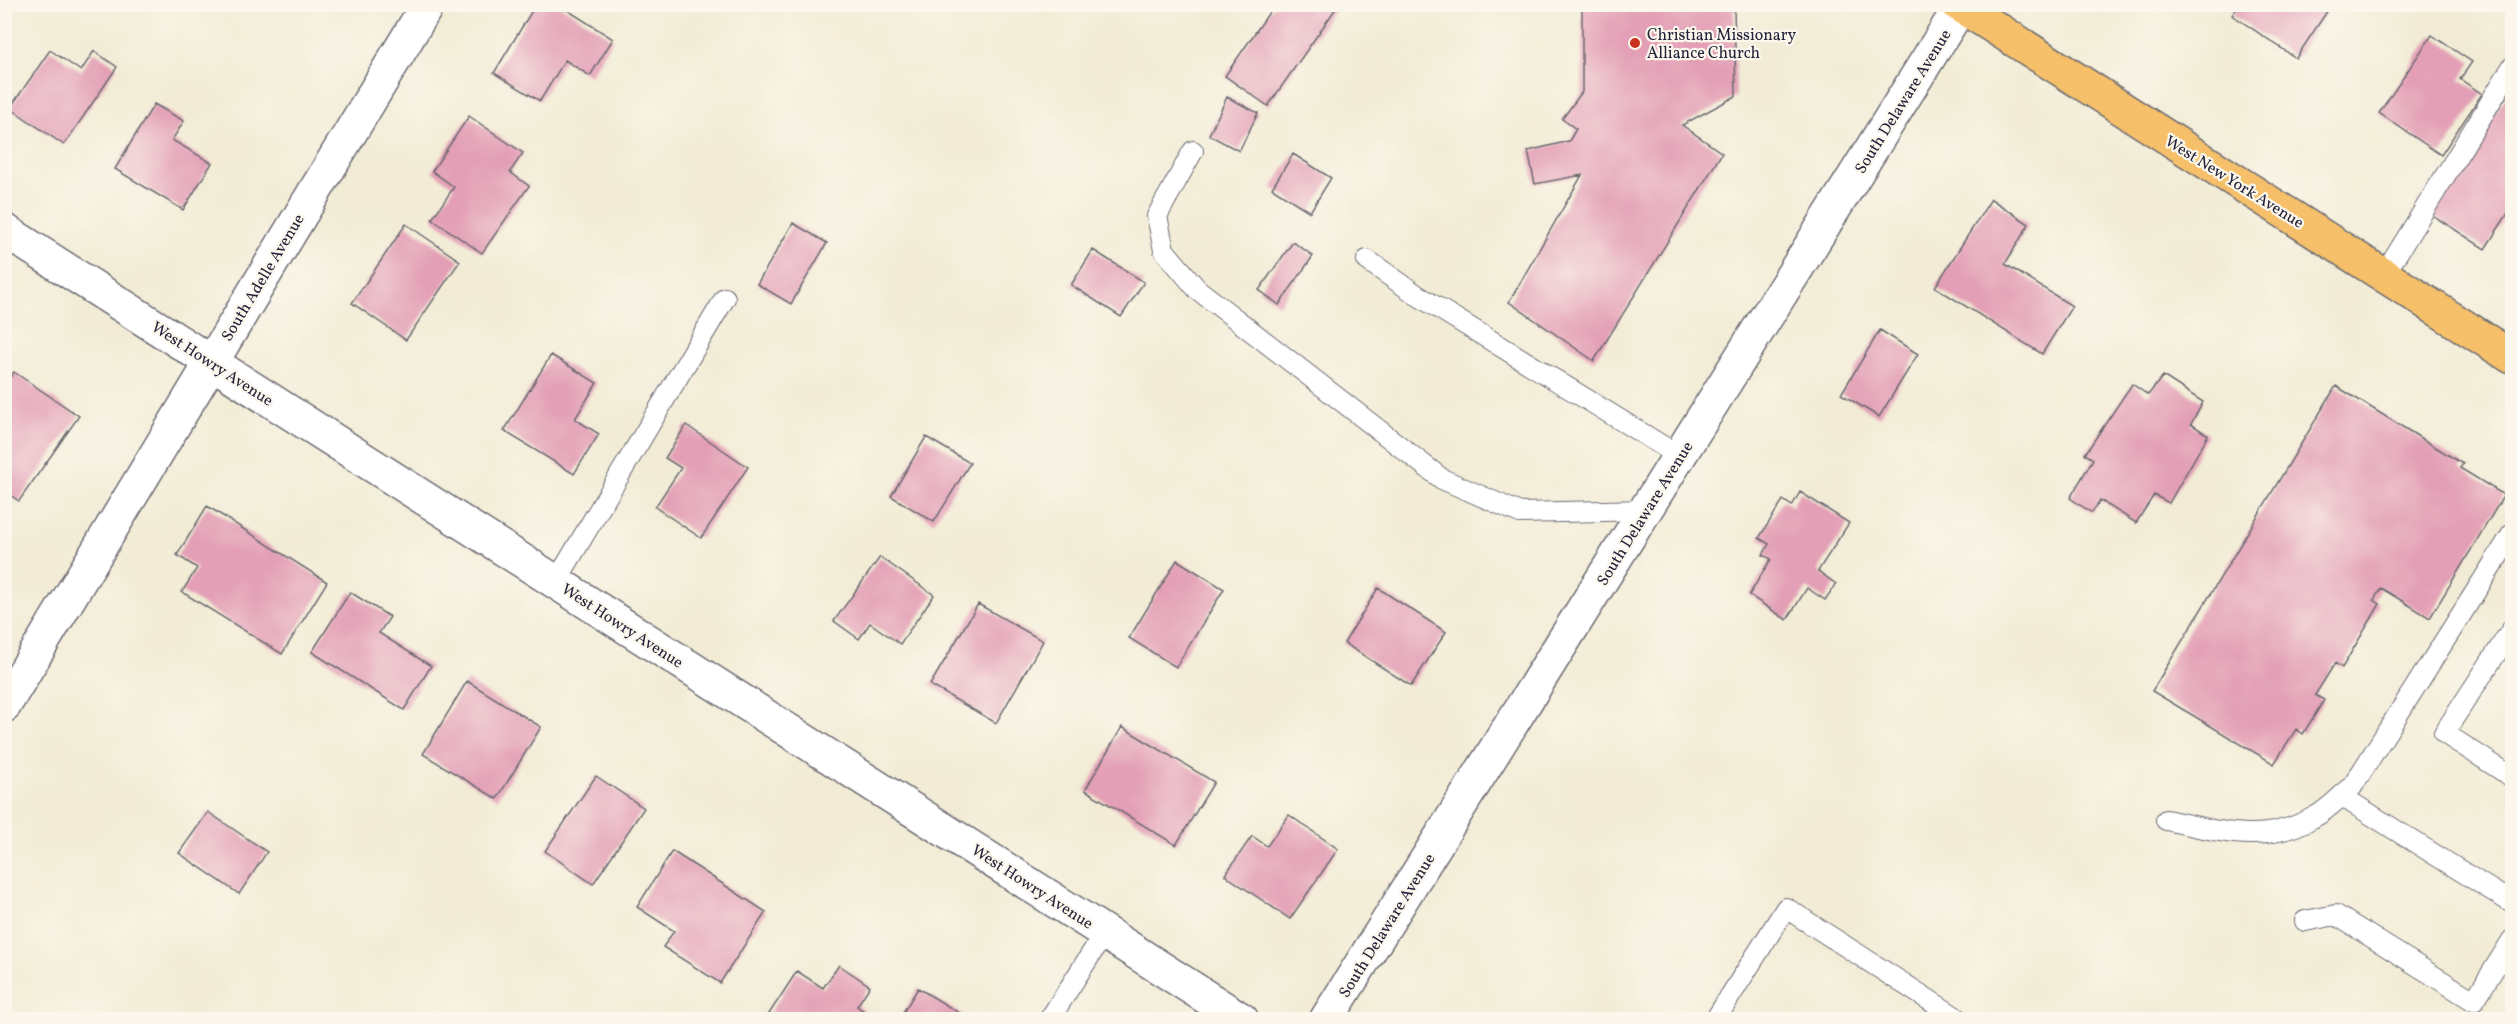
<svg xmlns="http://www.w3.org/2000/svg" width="2517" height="1024" viewBox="0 0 2517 1024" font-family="Vollkorn,serif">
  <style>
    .building { fill: #e39fb5 }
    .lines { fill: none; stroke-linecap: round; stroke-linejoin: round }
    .service-casing { stroke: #6b6971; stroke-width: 22 }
    .minor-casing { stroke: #6b6971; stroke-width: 36 }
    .tertiary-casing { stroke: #6b6971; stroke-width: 36 }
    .primary-casing { stroke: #6b6971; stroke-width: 36 }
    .service { stroke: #fff; stroke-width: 20 }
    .minor { stroke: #fff; stroke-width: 33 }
    .tertiary { stroke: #fff; stroke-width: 33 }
    .primary { stroke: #f6c06b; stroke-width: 33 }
    .poi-dot { fill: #c8321e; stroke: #fbf7ec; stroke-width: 2 }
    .labels { text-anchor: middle; stroke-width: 4.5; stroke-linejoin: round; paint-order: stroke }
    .poi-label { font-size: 16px; fill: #22223b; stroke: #fbf7ec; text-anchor: start }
    .street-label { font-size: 16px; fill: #22223b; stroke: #fbf7ec }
  </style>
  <rect width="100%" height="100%" fill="#fbf7ec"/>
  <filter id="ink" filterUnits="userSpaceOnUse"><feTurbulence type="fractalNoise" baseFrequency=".0167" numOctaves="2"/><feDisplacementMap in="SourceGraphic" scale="12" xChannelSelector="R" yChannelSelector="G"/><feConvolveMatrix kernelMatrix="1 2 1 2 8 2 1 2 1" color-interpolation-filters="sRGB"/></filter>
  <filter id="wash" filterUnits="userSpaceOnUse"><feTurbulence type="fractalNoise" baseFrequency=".008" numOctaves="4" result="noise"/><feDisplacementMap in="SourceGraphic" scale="24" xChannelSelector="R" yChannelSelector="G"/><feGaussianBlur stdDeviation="1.35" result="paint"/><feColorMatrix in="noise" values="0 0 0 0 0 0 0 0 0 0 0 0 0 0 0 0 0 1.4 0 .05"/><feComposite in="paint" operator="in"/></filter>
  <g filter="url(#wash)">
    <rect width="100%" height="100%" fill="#f2ecd6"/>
    <g id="blocks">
      <path class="building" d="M536 4H558L613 39 590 76 565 60 540 101 494 73Z
        M1275 4H1339L1268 106 1225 76Z
        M1582 4 1734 5 1736 96 1682 125 1722 153 1594 361 1509 302 1582 175 1535 184 1528 151 1569 141 1576 129 1562 119 1582 92Z
        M2239 4H2332L2296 58 2232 15Z
        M2432 35 2472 62 2460 79 2482 94 2441 155 2379 113Z
        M50 50 81 71 94 51 117 67 64 145 10 108Z
        M2512 87V207L2485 249 2432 215Z
        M1227 97 1258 113 1239 151 1209 135Z
        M154 104 184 121 172 140 212 163 183 210 115 169Z
        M469 116 523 153 510 172 529 186 482 253 432 219 454 187 432 171Z
        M1293 154 1331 178 1310 212 1272 188Z
        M1991 199 2029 224 2005 264 2072 306 2042 354 1935 287Z
        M793 223 827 243 791 304 757 284Z
        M406 224 460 261 406 340 352 303Z
        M1293 242 1313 256 1279 305 1259 290Z
        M1093 250 1144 282 1121 317 1071 285Z
        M1880 330 1918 354 1879 417 1841 394Z
        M551 355 597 383 575 419 599 434 574 474 504 431Z
        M14 372 79 416 19 501 4 491V386Z
        M2163 376 2203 402 2191 424 2208 435 2169 503 2154 495 2136 523 2100 500 2092 513 2070 498 2093 459 2085 454 2132 384 2148 395Z
        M2336 386 2463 464 2460 468 2504 495 2430 618 2381 588 2374 600 2380 604 2342 668 2335 663 2315 695 2324 700 2303 734 2296 729 2274 764 2152 691Z
        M686 425 748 467 701 538 655 507 681 468 665 458Z
        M926 437 970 463 934 522 891 496Z
        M1800 492 1849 523 1818 571 1836 584 1825 600 1807 588 1787 620 1749 595 1771 559 1763 555 1769 544 1759 538 1783 500 1792 506Z
        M207 506 327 582 282 654 182 592 197 568 177 555Z
        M880 557 934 595 900 644 870 623 859 639 834 621Z
        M1177 560 1224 589 1176 667 1129 638Z
        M1378 588 1446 632 1411 686 1344 643Z
        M350 592 390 617 379 633 431 666 404 710 312 652Z
        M978 604 1043 641 996 723 930 685Z
        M467 681 541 727 497 799 423 754Z
        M1122 727 1214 782 1176 845 1085 790Z
        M596 776 644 808 593 884 545 851Z
        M208 812 267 852 239 894 179 853Z
        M1289 815 1338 849 1290 919 1225 875 1252 836 1267 846Z
        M672 851 766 912 720 983 663 947 674 931 637 907Z
        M839 965 870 986 857 1006 876 1020H765L797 971 823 988Z
        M918 988 971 1020H911L902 1014Z"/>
    </g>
  </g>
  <g filter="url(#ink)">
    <use href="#blocks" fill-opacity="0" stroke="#6b6971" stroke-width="1.5"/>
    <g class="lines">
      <defs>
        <path id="service" d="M1193 151 1157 216 1164 250 1197 289 1442 479 1520 513 1645 510
          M1367 260 1417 295 1679 456
          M2384 275 2512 67
          M556 582 725 298
          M2512 629 2444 733 2512 777
          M2341 796 2512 903
          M2166 820C2221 831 2263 847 2316 816 2329 809 2340 796 2352 787L2512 534
          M2305 921 2336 915 2474 1001 2512 940
          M1049 1020 1105 932
          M1715 1020 1786 908 1960 1020"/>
        <path id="minor" d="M1326 1020 1961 6"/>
        <path id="tertiary" d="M4 230 1242 1020
          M4 706 428 4"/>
        <path id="primary" d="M1958 4 2512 357"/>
      </defs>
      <use href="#service" class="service-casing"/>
      <use href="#minor" class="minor-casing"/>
      <use href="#tertiary" class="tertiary-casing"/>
      <use href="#primary" class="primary-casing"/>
      <use href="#service" class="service"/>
      <use href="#minor" class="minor"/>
      <use href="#tertiary" class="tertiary"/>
      <use href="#primary" class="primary"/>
    </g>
  </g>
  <circle class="poi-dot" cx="1635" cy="43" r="6"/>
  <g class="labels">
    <g class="poi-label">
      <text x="1647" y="40">Christian Missionary<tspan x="1647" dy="18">Alliance Church</tspan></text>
    </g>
    <g class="street-label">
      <text transform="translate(1902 101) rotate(-58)" y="6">South Delaware Avenue</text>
      <text transform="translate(2235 181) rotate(32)" y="6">West New York Avenue</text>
      <text transform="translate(262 277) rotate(-59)" y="6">South Adelle Avenue</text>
      <text transform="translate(213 363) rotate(33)" y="6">West Howry Avenue</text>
      <text transform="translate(1644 513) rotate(-58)" y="6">South Delaware Avenue</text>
      <text transform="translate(623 625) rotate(33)" y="6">West Howry Avenue</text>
      <text transform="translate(1033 886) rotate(33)" y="6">West Howry Avenue</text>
      <text transform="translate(1386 925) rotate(-58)" y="6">South Delaware Avenue</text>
    </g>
  </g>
  <rect width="2517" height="1024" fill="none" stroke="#fbf7ec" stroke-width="24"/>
</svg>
